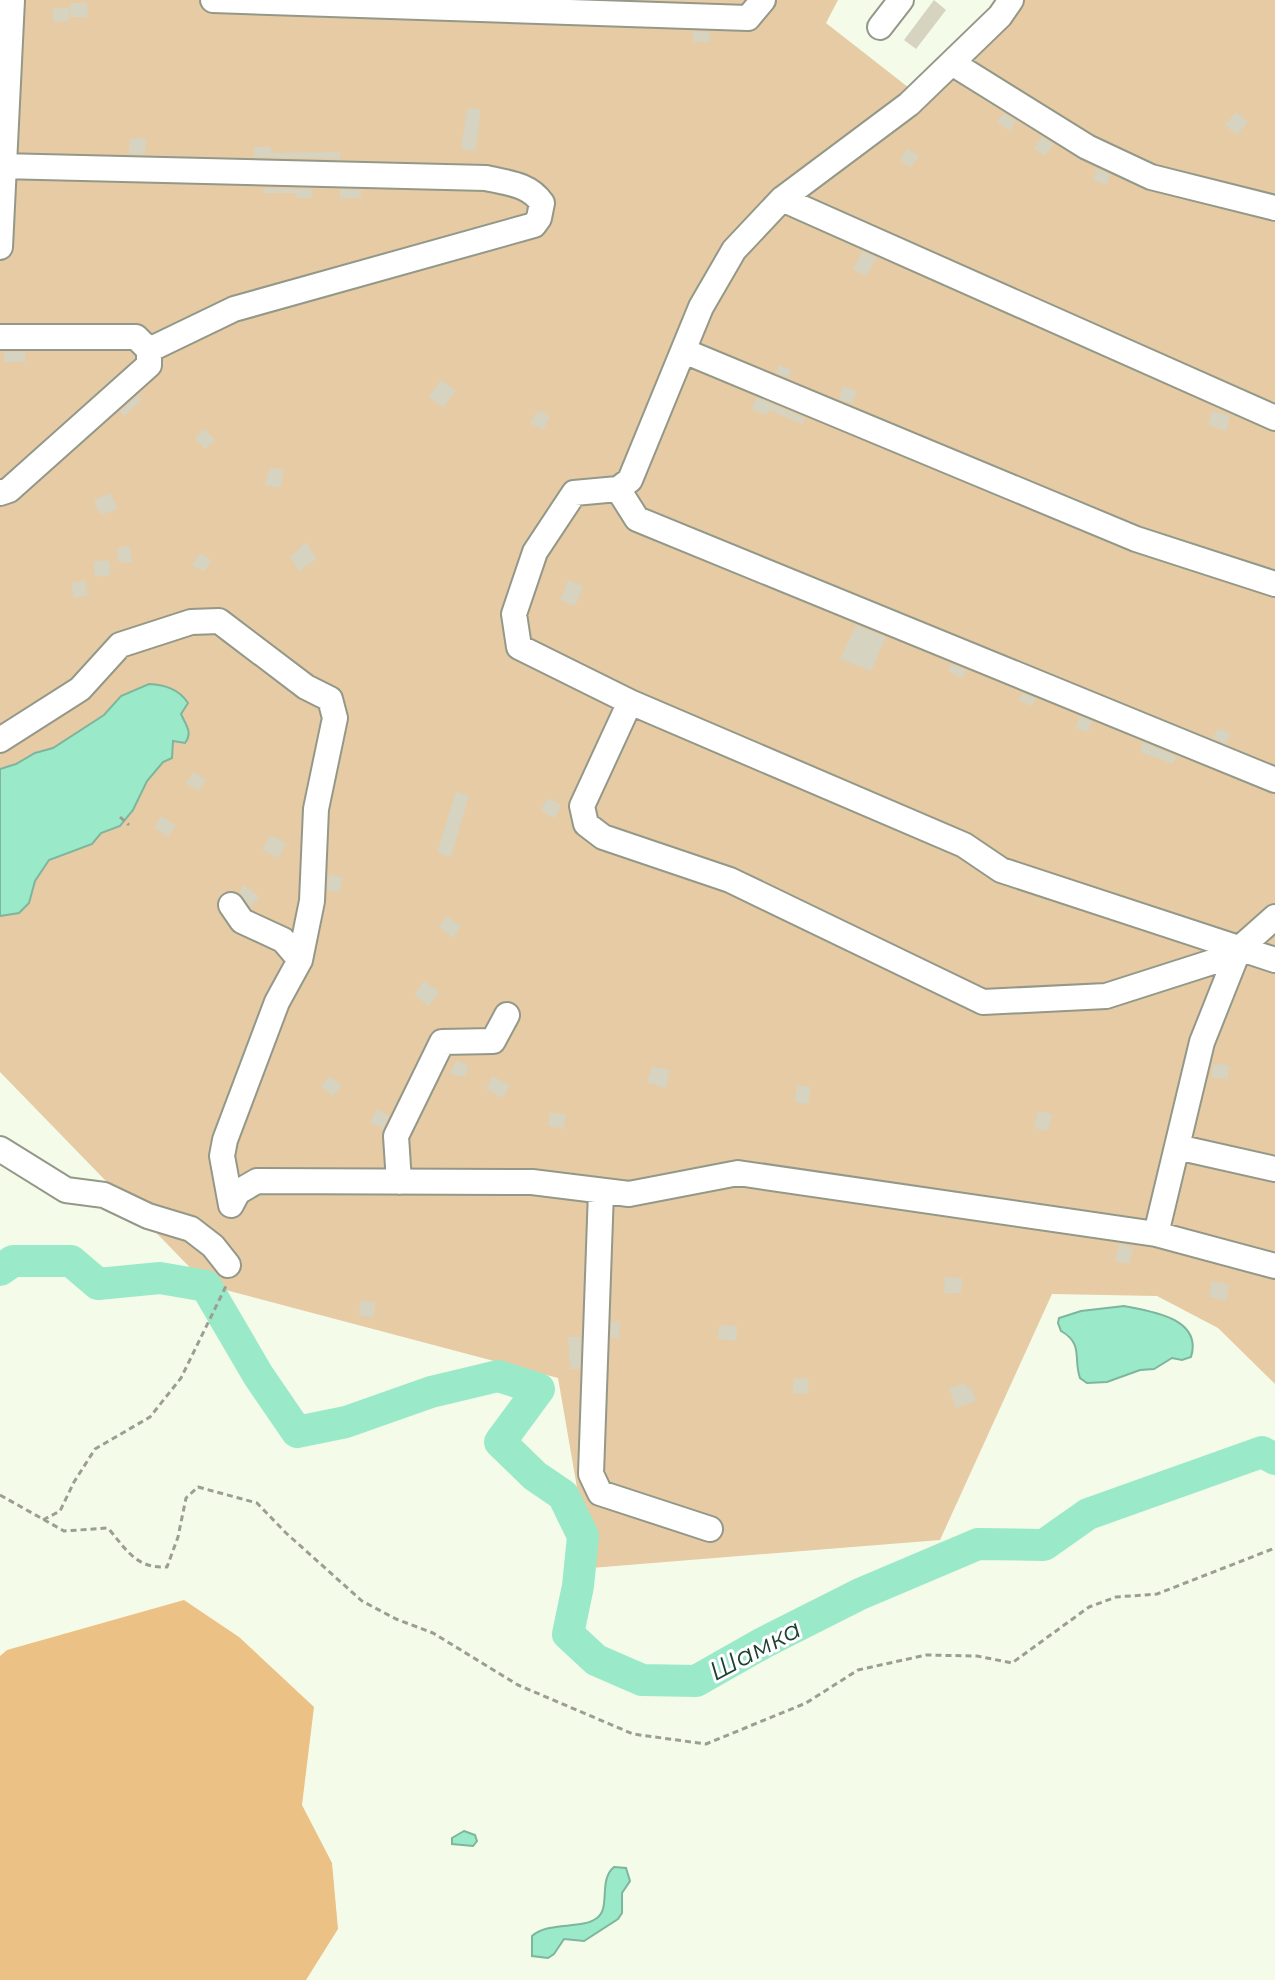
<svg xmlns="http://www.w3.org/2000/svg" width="1275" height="1980" viewBox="0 0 1275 1980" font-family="Montserrat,sans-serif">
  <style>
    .green { fill: #e6cba4 }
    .forest { fill: #ebc185 }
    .water { fill: #9aeaca; stroke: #7db59d; stroke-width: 2 }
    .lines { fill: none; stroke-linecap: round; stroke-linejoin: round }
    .river { stroke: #9aeaca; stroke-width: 32 }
    .building { fill: #d6d3c1 }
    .minor-casing { stroke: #939888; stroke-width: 28 }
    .path { stroke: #9b9f92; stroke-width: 3; stroke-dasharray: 6 4; stroke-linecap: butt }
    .minor { stroke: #fff; stroke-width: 24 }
    .labels { text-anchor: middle; stroke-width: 6; stroke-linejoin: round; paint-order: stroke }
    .water-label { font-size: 26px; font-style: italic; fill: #1d4133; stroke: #fff }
  </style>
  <rect width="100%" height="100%" fill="#f5fbe9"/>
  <path class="green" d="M0 0H838L826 23 913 91 1001 0H1275V1384L1218 1328 1157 1296 1052 1294 940 1540 591 1568 558 1378 207 1285 0 1072Z"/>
  <path class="forest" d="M184 1600 239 1637 314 1707 302 1805 332 1863 338 1929 306 1980H0V1656L7 1650Z"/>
  <path class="water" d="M149 684C165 685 179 689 188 703L181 714C186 725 193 733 185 743L173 741 172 758 163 762 147 781 133 810 120 826 101 833 92 844 49 860 35 881 29 903 19 913 0 916V769L16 764 35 753 53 748 104 715 121 696Z
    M1124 1306C1150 1311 1203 1318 1191 1357L1182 1360 1172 1358 1154 1369 1140 1370 1107 1382 1087 1383 1080 1378C1073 1359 1084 1344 1061 1331L1058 1323 1059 1318 1081 1311Z
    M464 1831 475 1835 477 1841 473 1846 452 1844V1838Z
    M614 1867 626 1868 630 1881 622 1893V1913L618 1919 584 1941 564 1939 554 1954 548 1958 532 1956V1936C549 1921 581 1930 597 1918 611 1908 598 1880 614 1867Z"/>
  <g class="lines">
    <path class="river" d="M0 1270 13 1261H71L98 1284 160 1278 206 1286 258 1375 297 1432 346 1422 431 1392 498 1376 539 1389 500 1442 535 1476 563 1495 583 1536 578 1586 568 1634 596 1660 642 1680 696 1681 763 1643 860 1594 978 1544 1044 1545 1088 1514 1262 1452 1275 1459"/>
  </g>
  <path class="building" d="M934 0 946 10 916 49 904 40Z
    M70 3H87L88 17H70Z
    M53 8H69V21L53 22Z
    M693 31 710 32V42H693Z
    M467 108 481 109 476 151 461 149Z
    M1236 112 1248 122 1237 135 1225 125Z
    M1004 113 1016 121 1009 131 997 122Z
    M1042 137 1054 144 1044 156 1034 148Z
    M130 138 146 139 145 155 129 154Z
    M254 147H271V153L340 152V159L254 157Z
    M907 149 919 156 911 168 900 160Z
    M1097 168 1110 174 1107 185 1093 180Z
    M263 188 312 189V198H296V193H263Z
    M340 189 361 190V198L340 199Z
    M863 251 877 258 866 276 853 269Z
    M4 352H25V362H4Z
    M779 365 792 370 789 378 776 373Z
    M441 380 456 391 443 408 429 397Z
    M843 386 857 391 852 404 839 399Z
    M138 395 142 400 124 416 120 411Z
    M756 397 805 418 802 424 769 410 767 415 752 410Z
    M538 410 550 417 543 430 530 423Z
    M1212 411 1230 416 1226 431 1208 425Z
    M205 429 215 440 205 449 195 438Z
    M270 467 284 470 280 488 265 485Z
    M111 493 117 509 100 515 94 500Z
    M306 542 317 559 299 571 290 557Z
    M130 546 132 562 119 563 117 548Z
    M200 553 211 560 204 572 192 565Z
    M109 560 111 575 95 577 93 562Z
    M85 580 88 596 74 598 71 583Z
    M568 580 583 586 575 606 560 600Z
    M856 625 886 637 871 671 840 659Z
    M951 664 966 670 962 678 948 671Z
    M1022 693 1036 698 1032 706 1019 700Z
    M1080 716 1092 721 1088 732 1075 728Z
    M1218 728 1230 733 1226 744 1213 738Z
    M1143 742 1176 756 1173 764 1140 752Z
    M194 772 206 780 198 791 186 783Z
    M456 791 469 796 451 857 437 853Z
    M547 798 561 805 555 818 541 811Z
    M162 816 176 826 168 837 154 827Z
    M270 835 286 843 279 858 262 850Z
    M329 874 343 878 339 893 327 890Z
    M244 885 259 896 251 907 239 892Z
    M447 916 461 926 453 938 439 927Z
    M424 981 439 992 429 1006 414 995Z
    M456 1060 469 1066 464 1077 450 1074Z
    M1213 1064 1229 1065 1228 1079 1212 1078Z
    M652 1066 670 1070 666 1088 647 1083Z
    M330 1076 342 1086 333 1096 321 1086Z
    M492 1076 510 1085 503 1098 486 1089Z
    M797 1085 811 1087 808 1104 795 1102Z
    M377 1109 389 1116 383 1129 370 1122Z
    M1038 1111 1052 1114 1048 1131 1034 1128Z
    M550 1112 566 1115 563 1129 548 1126Z
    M1119 1244 1133 1247 1129 1264 1115 1261Z
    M945 1277 962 1278 961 1293H944Z
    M1212 1281 1229 1285 1226 1301 1209 1297Z
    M360 1301 375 1302 374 1317 359 1316Z
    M611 1321H620L619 1338H611Z
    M719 1325 737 1326 736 1341 718 1339Z
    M568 1337H581L580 1369H570Z
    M794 1378 809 1379 808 1394 793 1393Z
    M965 1383 967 1388 971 1387 976 1401 956 1408 949 1388Z"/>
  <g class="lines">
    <defs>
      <path id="minor" d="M213 0 748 18 763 0
        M880 27 901 0
        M952 63 1087 147 1151 177 1275 208
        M0 166 486 178C508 183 529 184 542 203L539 218 534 225 234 309 149 350
        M782 199 1275 418
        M0 247 12 0
        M0 337H136L149 350V365L9 490 0 493
        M684 351 1136 539 1275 584
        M618 489 630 480 701 307 734 250 782 199 909 104 1000 16 1011 0
        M630 702 582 806 586 824 603 837 730 880 983 1002 1106 996 1231 956 1275 917
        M0 740 80 689 120 645 191 622 219 621 306 687 330 699 335 718 316 809 312 901 300 960 277 1002 225 1140 222 1156 231 1205
        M1275 780 637 519 618 489 574 493 535 552 514 614 519 647 630 702 964 845 1001 870 1275 960
        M231 905 242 921 283 940 300 960
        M1177 1147 1275 1169
        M0 1149 66 1190 104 1195 148 1216 191 1229 213 1246 228 1265
        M399 1182 396 1136 442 1042 493 1041 507 1015
        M601 1191 591 1474 600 1493 710 1529
        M231 1205 238 1192 257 1181 532 1182 629 1194 738 1173 1156 1234 1275 1266
        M1156 1234 1202 1042 1239 949"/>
    </defs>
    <use href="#minor" class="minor-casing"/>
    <path class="path" d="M120 817 129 825
      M0 1495 64 1531 108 1528C126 1549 136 1569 167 1567L178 1537 186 1498 198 1487 257 1503 286 1533 362 1601 396 1619 433 1633 518 1685 633 1734 706 1744 806 1703 858 1670 926 1655 977 1656 1012 1663 1089 1607 1116 1597 1157 1594 1275 1548
      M43 1520 60 1511 74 1482 95 1449 150 1417 181 1378 227 1284"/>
    <use href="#minor" class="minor"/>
  </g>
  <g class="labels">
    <g class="water-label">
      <text transform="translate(755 1650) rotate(-28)" y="9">Шамка</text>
    </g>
  </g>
</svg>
